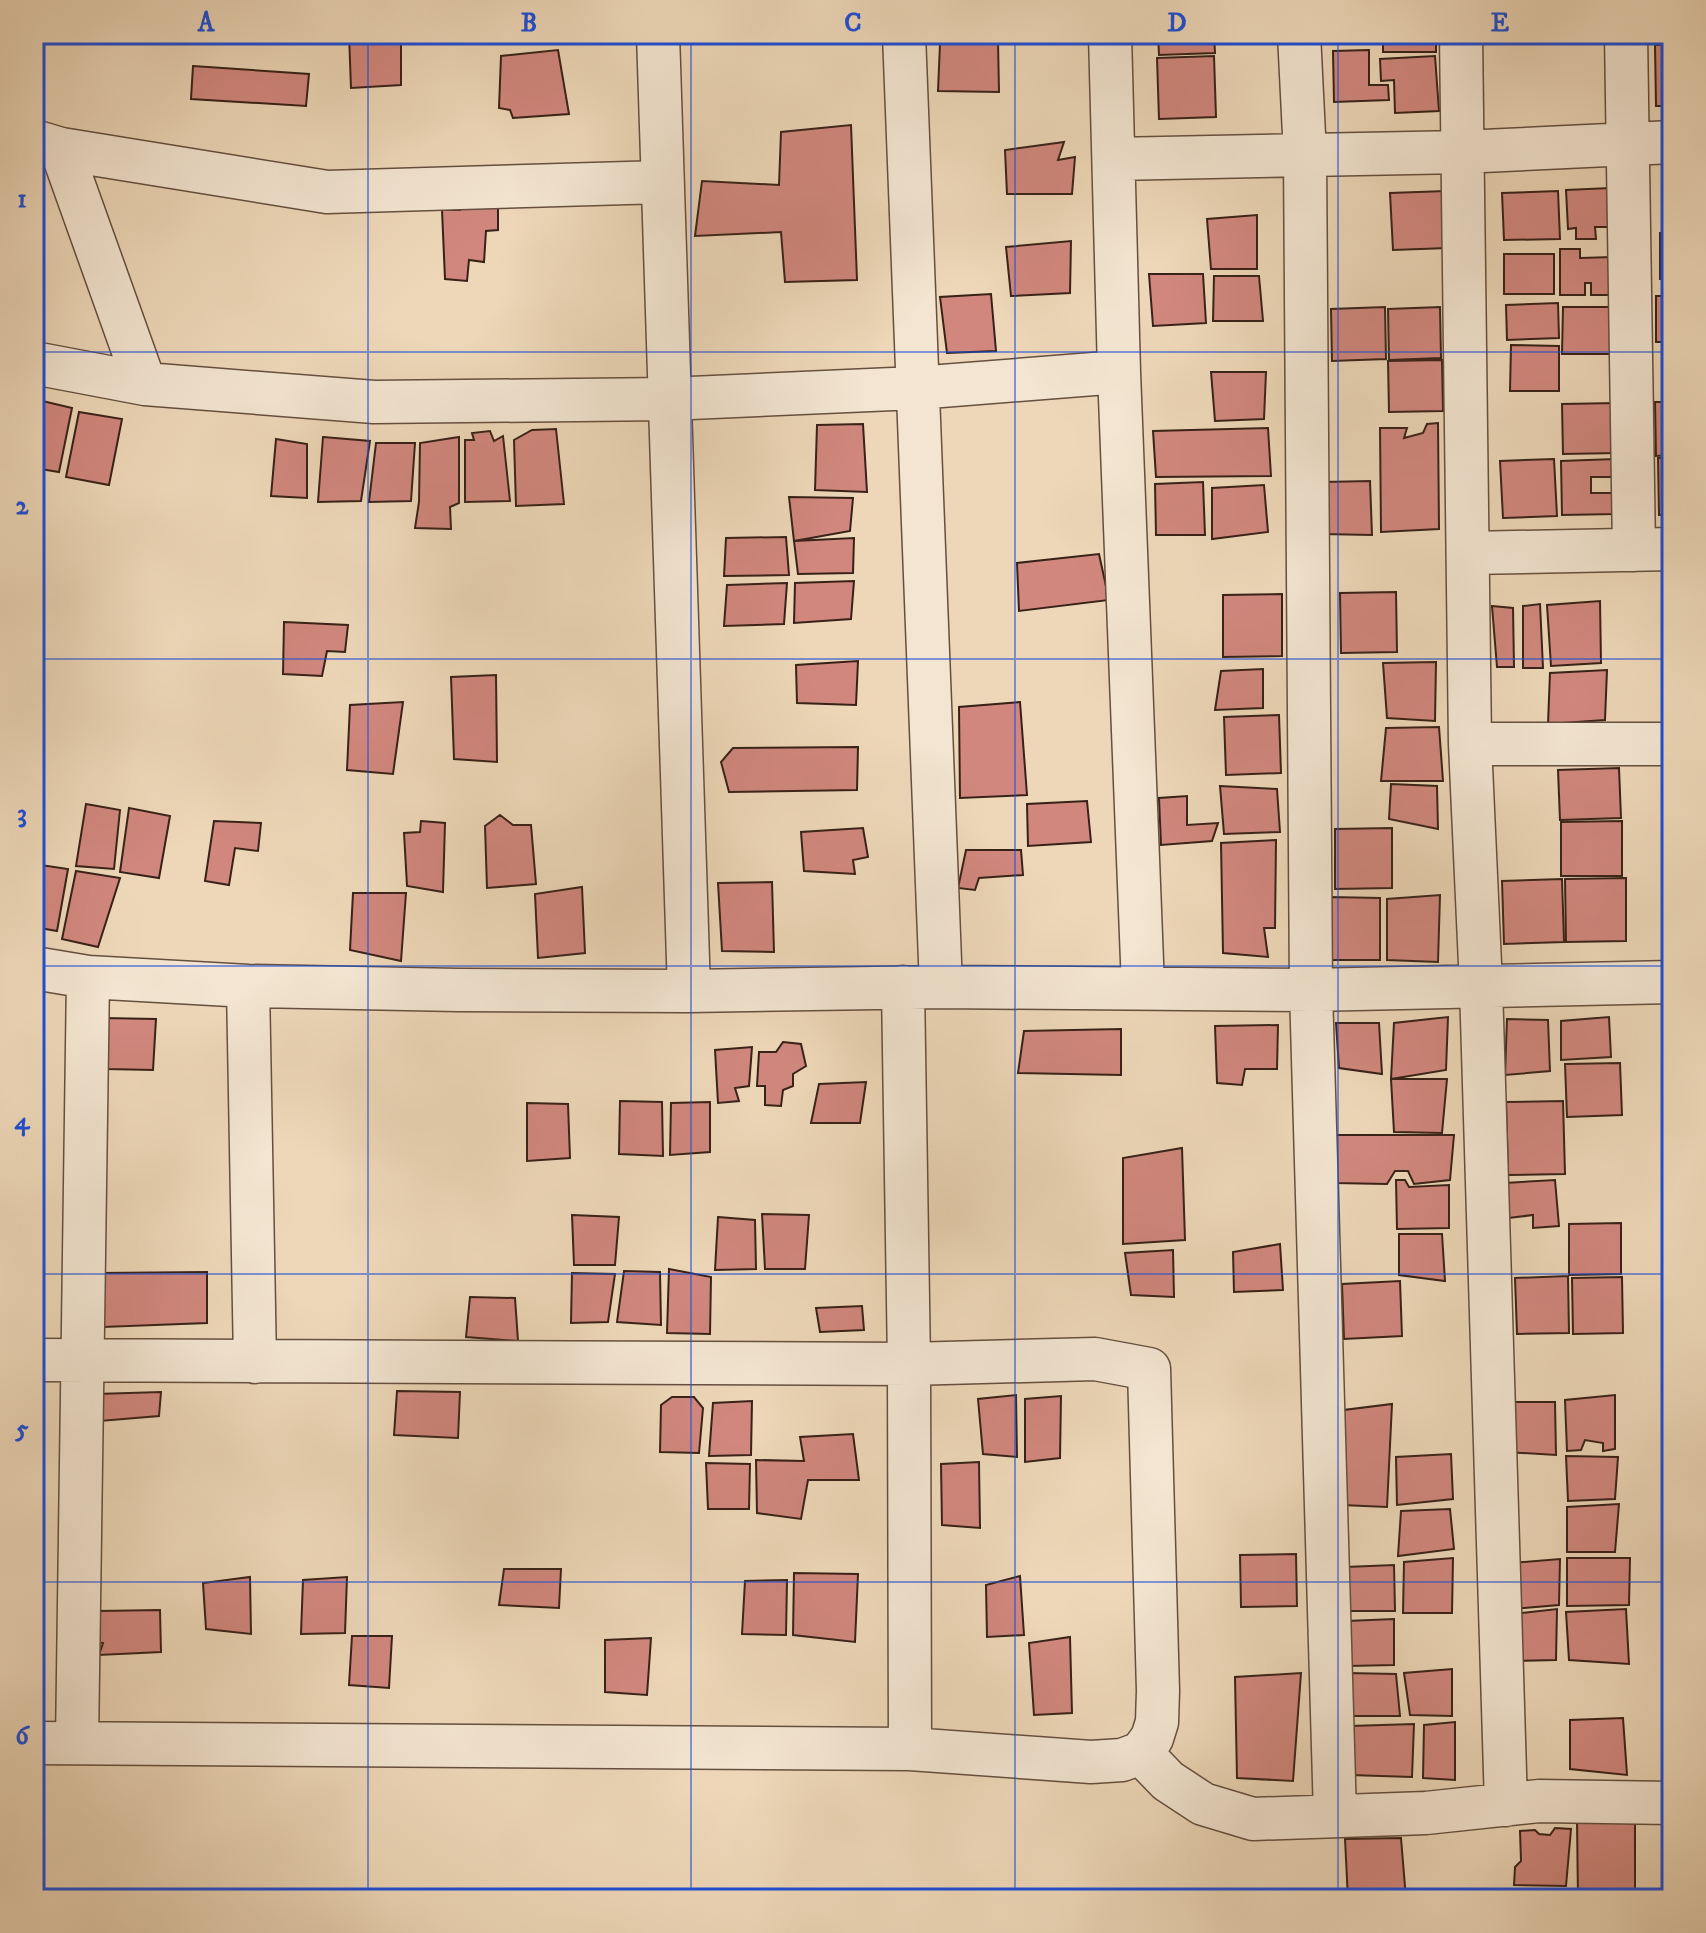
<svg xmlns="http://www.w3.org/2000/svg" width="1706" height="1933" viewBox="0 0 1706 1933" font-family="'IM FELL DW Pica',serif">
  <style>
    .building { fill: #d1877e; stroke: #382217; stroke-width: 2 }
    .lines { fill: none; stroke-linecap: round; stroke-linejoin: round }
    .minor-casing { stroke: #654f3f; stroke-width: 45 }
    .minor { stroke: #f3e5d1; stroke-width: 42 }
    .grid { fill: none; stroke: #1d4ed8; stroke-width: 2; stroke-opacity: 0.55 }
    .neatline { fill: none; stroke: #1d4ed8; stroke-width: 3 }
    .grid-label { font-size: 26px; text-anchor: middle; font-weight: bold; fill: #1d4ed8 }
  </style>
  <rect width="100%" height="100%" fill="#edd7b8"/>
  <filter id="stains"><feTurbulence type="fractalNoise" baseFrequency=".0025" numOctaves="4"/><feColorMatrix values="0 0 0 0 .2 0 0 0 0 .09 0 0 0 0 .02 0 0 0 .5 -.17"/></filter>
  <radialGradient id="worn" r=".72"><stop offset=".6" stop-color="#630" stop-opacity="0"/><stop offset="1" stop-color="#630" stop-opacity=".3"/></radialGradient>
  <path class="building" d="M349 34H401V85L351 88Z
    M1158 34H1214L1215 53 1159 55Z
    M1383 34H1436V52H1383Z
    M998 41 999 92 938 91 940 44Z
    M1655 45H1672V106H1656Z
    M558 50 569 114 513 118 510 110 499 108 501 56Z
    M1369 50V85H1388L1389 100 1334 102 1333 51Z
    M1214 56 1216 117 1159 119 1157 58Z
    M1435 56 1439 111 1395 113 1394 80 1381 81 1380 59Z
    M193 66 309 74 306 106 191 99Z
    M851 125 857 280 785 282 781 232 695 236 702 181 779 185 781 132Z
    M1064 142 1058 160 1075 157 1072 194H1007L1005 150Z
    M1610 188 1611 227H1595L1596 239H1576V228L1568 229 1566 190Z
    M1446 191 1448 248 1393 250 1390 193Z
    M1558 191 1560 239 1504 240 1502 193Z
    M462 199 498 202V230L486 231 484 262 469 260 467 281 445 279 442 210H460Z
    M1257 215V269H1211L1207 219Z
    M1660 233H1672V279H1660Z
    M1071 241 1070 293 1011 296 1006 247Z
    M1560 249H1580V258L1612 257 1613 295H1591V283H1585V295H1560Z
    M1504 254H1554V294H1504Z
    M1149 274H1203L1206 323 1153 326Z
    M1214 276H1259L1263 321H1213Z
    M991 294 996 351 947 353 940 297Z
    M1656 296H1672V342H1656Z
    M1558 303 1559 338 1507 340 1506 305Z
    M1385 307 1386 359 1332 361 1331 309Z
    M1440 307 1441 358 1389 360 1388 309Z
    M1563 307H1612L1611 354H1562Z
    M1511 345 1559 346V391H1510Z
    M1442 360 1443 411 1389 412 1388 361Z
    M1211 372H1266L1264 419 1215 421Z
    M34 399 72 408 59 472 34 468Z
    M1655 402H1672V455L1656 456Z
    M1617 403 1618 453 1563 454 1562 404Z
    M79 412 122 419 109 485 66 477Z
    M1438 423 1439 529 1381 532 1380 428H1407L1404 438 1423 433 1427 424Z
    M863 424 867 492 815 490 817 425Z
    M1268 428 1271 476 1156 477 1153 431Z
    M556 429 564 504 516 506 514 440 532 430Z
    M490 431 494 441 503 436 510 501 465 502V440H474L472 433Z
    M323 437 370 441 361 501 318 502Z
    M459 437V503L450 507 451 529 415 528 419 502 420 443Z
    M276 439 307 444V498L271 496Z
    M376 443H415L411 501 369 502Z
    M1658 458H1672V514L1659 515Z
    M1554 459 1557 516 1503 518 1500 461Z
    M1615 459 1616 477H1591V493H1616V514L1562 515 1561 461Z
    M1370 481 1372 535 1322 534 1323 482Z
    M1203 482 1205 535H1156L1155 484Z
    M1264 485 1268 532 1212 539V488Z
    M789 497 853 498 850 531 794 541Z
    M786 537 789 575 724 576 726 538Z
    M854 538 853 573 798 574 794 541Z
    M1099 554 1109 600 1019 611 1017 563Z
    M854 581 851 619 794 623 795 583Z
    M787 583 784 624 724 626 727 585Z
    M1396 592 1397 652 1341 653 1340 593Z
    M1282 594V656L1223 657V595Z
    M1600 601 1601 663 1551 666 1547 605Z
    M1540 604 1543 668H1523V606Z
    M1492 606 1513 608 1514 667H1497Z
    M284 622 348 625 345 652 327 651 322 676 283 674Z
    M858 661 856 705 797 703 796 665Z
    M1436 662 1435 721 1387 718 1383 663Z
    M1263 669V708L1215 710 1221 671Z
    M1607 670 1605 720 1548 724 1550 673Z
    M496 675 497 762 454 759 451 677Z
    M403 702 393 774 347 770 350 705Z
    M1020 702 1027 795 960 798 959 707Z
    M1279 715 1281 773 1226 775 1224 717Z
    M1439 727 1443 781H1381L1386 728Z
    M858 747 857 790 729 792 721 762 733 748Z
    M1619 768 1621 818 1560 820 1558 770Z
    M1391 784 1437 786 1438 829 1389 819Z
    M1220 786 1277 789 1280 832 1224 834Z
    M1187 796V825L1218 823 1212 841 1161 845 1159 798Z
    M1087 801 1091 842 1028 846 1027 804Z
    M86 804 120 810 114 869 76 866Z
    M1664 807H1672V870L1665 871Z
    M129 808 170 816 159 878 120 872Z
    M500 815 513 825H531L536 884 487 888 485 826Z
    M214 821 261 823 258 851 235 848 229 885 205 881Z
    M421 821 445 823 443 892 407 886 404 833 420 832Z
    M1622 821V876H1561V822Z
    M863 828 868 857 853 860 855 874 804 871 801 832Z
    M1392 828V888L1335 889V829Z
    M1276 840 1275 928H1264L1268 957 1223 953 1221 843Z
    M966 850H1021L1023 875 979 878 975 890 958 888Z
    M34 864 68 869 57 931 34 927Z
    M76 871 120 878 98 947 62 939Z
    M1672 872V940H1663V873Z
    M1626 878V941L1566 942 1565 879Z
    M1562 879 1564 942 1504 944 1502 881Z
    M772 882 774 952 722 951 718 883Z
    M582 887 585 953 538 958 535 894Z
    M353 893H406L401 961 350 950Z
    M1440 895 1438 962 1387 960V899Z
    M1330 897 1380 898V960H1321Z
    M1448 1017 1446 1070 1391 1079 1394 1023Z
    M1609 1017 1611 1057 1561 1060V1021Z
    M102 1018 156 1019 153 1070 106 1069Z
    M1507 1019 1548 1020 1550 1071 1505 1075Z
    M1336 1023H1379L1382 1074 1339 1068Z
    M1278 1025 1277 1069H1245L1242 1085 1217 1083 1215 1026Z
    M1121 1029V1075L1018 1073 1024 1031Z
    M783 1042 801 1044 806 1066 793 1074V1086L783 1090 781 1106 765 1105V1086H757L759 1052H776Z
    M752 1047 749 1086 735 1088 739 1101 718 1103 715 1050Z
    M1620 1063 1622 1115 1567 1117 1565 1064Z
    M1391 1079H1447L1442 1133 1394 1132Z
    M866 1082 860 1123H811L819 1084Z
    M620 1101 662 1102 663 1156 619 1154Z
    M1563 1101 1565 1174 1508 1175 1506 1102Z
    M710 1102V1152L670 1155 671 1103Z
    M527 1103 568 1104 570 1158 527 1161Z
    M1665 1117H1672V1169H1666Z
    M1331 1135H1454L1450 1180 1414 1184 1408 1171H1395L1387 1184 1335 1183Z
    M1182 1148 1185 1240 1123 1244V1158Z
    M1665 1171H1672V1218H1665Z
    M1396 1180H1405L1409 1187 1449 1185V1228L1397 1229Z
    M1555 1180 1559 1226 1533 1228V1215L1509 1218 1505 1183Z
    M762 1214 809 1215 805 1269H765Z
    M572 1215 619 1217 615 1265H574Z
    M718 1217 755 1220 756 1269 715 1270Z
    M1621 1223V1274L1569 1275V1224Z
    M1399 1234H1442L1445 1281 1399 1275Z
    M1280 1244 1283 1290 1234 1292 1233 1252Z
    M1173 1250 1174 1297 1131 1295 1125 1253Z
    M669 1269 711 1277 710 1334 667 1333Z
    M624 1271 660 1272 661 1325 617 1322Z
    M207 1272V1323L103 1327 99 1273Z
    M572 1273 615 1274 608 1322 571 1323Z
    M1568 1276 1569 1333 1517 1334 1515 1278Z
    M1622 1277 1623 1333 1573 1334 1572 1278Z
    M1400 1281 1402 1336 1344 1339 1342 1284Z
    M1664 1289H1672V1343H1662Z
    M470 1297 515 1298 518 1341 466 1337Z
    M862 1306 864 1330 820 1332 816 1308Z
    M397 1391 460 1392 458 1438 394 1435Z
    M161 1392 159 1416 100 1421 96 1394Z
    M1016 1395 1017 1457 983 1454 978 1399Z
    M1615 1395V1449L1603 1451V1443L1585 1440 1581 1450 1567 1451 1565 1400Z
    M1061 1396 1060 1458 1025 1462V1399Z
    M672 1397H694L703 1408 699 1453 660 1452 661 1405Z
    M752 1401 751 1455 709 1456 713 1403Z
    M1507 1402H1555L1556 1455 1505 1452Z
    M1669 1402H1672V1452L1668 1451Z
    M1392 1404 1387 1507 1342 1505 1344 1410Z
    M853 1434 859 1480H808L801 1519 757 1513 756 1460 804 1461 800 1437Z
    M1451 1454 1453 1499 1397 1505 1396 1457Z
    M1566 1456 1618 1457 1615 1499 1568 1501Z
    M979 1462 980 1528 942 1525 941 1464Z
    M706 1463 750 1464 749 1509H708Z
    M1619 1504 1615 1552H1567V1507Z
    M1450 1509 1454 1549 1398 1556 1401 1511Z
    M1296 1554 1297 1606 1241 1607 1240 1555Z
    M1453 1558 1452 1613H1403L1404 1562Z
    M1567 1558H1630L1629 1605 1567 1606Z
    M1560 1559 1559 1605 1513 1609 1511 1563Z
    M1394 1565 1395 1611H1348L1346 1567Z
    M504 1569H561L559 1608 499 1605Z
    M794 1573 858 1574 855 1642 793 1635Z
    M1020 1576 1024 1635 987 1637 986 1585Z
    M250 1577 251 1634 206 1629 203 1583Z
    M347 1577 345 1633 301 1634 303 1580Z
    M787 1580 786 1635 742 1634 745 1581Z
    M1557 1609 1556 1660 1514 1661 1512 1614Z
    M1626 1609 1629 1664 1569 1660 1566 1612Z
    M160 1610 161 1652 99 1655 103 1643 95 1642 98 1611Z
    M1394 1619V1665L1348 1666 1347 1621Z
    M352 1636H392L389 1688 349 1685Z
    M1070 1637 1072 1713 1034 1715 1029 1643Z
    M651 1638 647 1695 605 1692V1640Z
    M1452 1669V1716L1410 1715 1404 1673Z
    M1301 1673 1293 1781 1237 1778 1235 1677Z
    M1346 1673 1396 1674 1400 1716H1351Z
    M1623 1718 1627 1775 1570 1769V1720Z
    M1455 1722V1780L1423 1778 1424 1725Z
    M1414 1724 1412 1777 1350 1775V1726Z
    M1635 1818V1899H1578L1577 1819Z
    M1555 1828 1571 1829 1566 1886 1514 1885 1515 1867 1521 1861 1520 1831 1535 1830 1539 1834 1550 1835Z
    M1401 1838 1406 1899H1348L1345 1839Z"/>
  <g class="lines">
    <defs>
      <path id="minor" d="M658 34 689 991
        M904 34 941 987
        M1110 34 1119 372 1143 987
        M1299 34 1305 155 1311 990 1335 1816
        M1461 34 1470 744 1481 986 1506 1805
        M1626 34 1634 550
        M34 141 61 149 327 192 662 182
        M61 149 145 384
        M1114 159 1462 152 1672 142
        M34 363 145 384 374 402 668 399 916 388 1119 372
        M1469 553 1672 549
        M1470 744H1672
        M34 968 88 977 248 986 458 990 689 991 941 987 1311 990 1672 982
        M248 986 255 1362
        M903 987 909 1364 910 1749
        M34 1360 909 1364 1095 1359 1149 1369 1158 1691 1157 1722 1152 1738 1141 1753 1122 1760 1091 1762 910 1749 34 1743
        M77 1743 88 977
        M1141 1753 1168 1781 1203 1804 1253 1819 1426 1813 1539 1801 1672 1803"/>
    </defs>
    <use href="#minor" class="minor-casing"/>
    <use href="#minor" class="minor"/>
  </g>
  <path class="grid" d="M368 34V1899M691 34V1899M1015 34V1899M1338 34V1899M34 352H1672M34 659H1672M34 966H1672M34 1274H1672M34 1582H1672"/>
  <rect width="1706" height="1933" fill="none" stroke="#edd7b8" stroke-width="88"/>
  <rect x="44" y="44" width="1618" height="1845" class="neatline"/>
  <g class="grid-label">
    <text x="206" y="31">A</text>
    <text x="529" y="31">B</text>
    <text x="853" y="31">C</text>
    <text x="1177" y="31">D</text>
    <text x="1500" y="31">E</text>
    <text x="22" y="207">1</text>
    <text x="22" y="514">2</text>
    <text x="22" y="822">3</text>
    <text x="22" y="1129">4</text>
    <text x="22" y="1437">5</text>
    <text x="22" y="1744">6</text>
  </g>
  <rect width="100%" height="100%" filter="url(#stains)"/>
  <rect width="100%" height="100%" fill="url(#worn)"/>
</svg>
